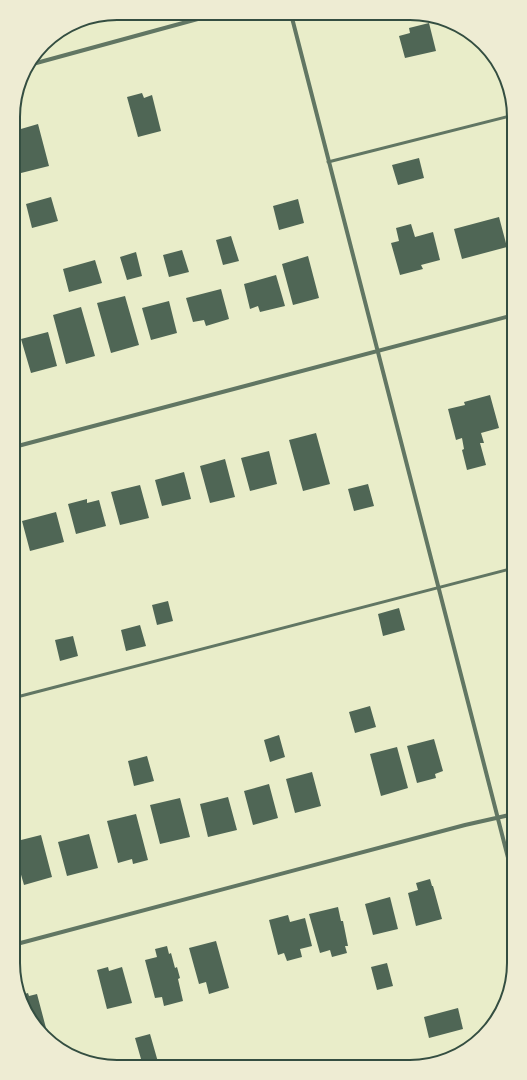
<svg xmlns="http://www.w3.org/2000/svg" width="527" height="1080" viewBox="0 0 527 1080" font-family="'PT Sans',sans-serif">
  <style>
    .building { fill: #4f6655 }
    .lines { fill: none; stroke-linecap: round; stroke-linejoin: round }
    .service { stroke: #617663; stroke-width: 3 }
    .minor { stroke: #617663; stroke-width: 4 }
    .rim { fill: none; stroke: #344e41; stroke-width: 2 }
  </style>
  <rect width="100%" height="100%" fill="#e9edc9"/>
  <path class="building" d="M429 23 436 51 405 58 399 36 410 33 409 28Z
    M509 86 512 108 510 109 505 87Z
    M142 93 144 98 152 95 161 131 138 137 127 97Z
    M38 124 49 166 21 173 14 147V131Z
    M419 158 424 178 398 185 392 165Z
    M51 197 58 221 32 228 26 204Z
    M298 199 304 223 279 230 273 206Z
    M499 217 507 247 462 259 454 229Z
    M411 224 415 237 433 232 440 260 421 265 423 269 400 275 391 243 399 241 396 228Z
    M231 236 239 261 223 265 216 240Z
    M182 250 189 272 169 277 163 255Z
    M136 252 142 276 127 280 120 257Z
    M308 256 319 298 293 305 282 264Z
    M95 260 102 283 69 292 63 269Z
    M276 275 285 306 260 312 258 306 250 309 244 284Z
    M221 289 229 319 206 326 204 320 193 322 186 298Z
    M125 296 139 345 111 353 97 303Z
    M169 301 177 333 151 340 142 308Z
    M81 307 95 356 66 364 53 315Z
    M48 332 57 366 31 373 21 339Z
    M14 356 19 376 14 377Z
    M490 395 499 428 481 433 484 443H480L486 465 467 470 462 450 464 449 462 438 456 440 448 409 465 405 464 402Z
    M316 433 330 484 303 491 289 440Z
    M269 451 277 484 250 491 241 458Z
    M225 459 235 497 210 503 200 466Z
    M184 472 191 499 162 506 155 480Z
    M368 484 374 506 354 511 348 489Z
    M140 485 149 518 120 525 111 492Z
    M87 499V503L99 500 106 526 76 534 68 504Z
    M56 512 64 542 30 551 22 521Z
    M13 534 21 563 13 565Z
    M168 601 173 621 157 625 152 605Z
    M399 608 405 630 383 636 378 614Z
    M140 625 146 646 126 651 121 630Z
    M73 636 78 656 60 661 55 640Z
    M370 706 376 727 355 733 349 712Z
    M279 735 285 757 270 762 264 740Z
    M434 739 443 771 435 774 436 778 417 783 407 746Z
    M397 747 408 788 381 796 370 754Z
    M147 756 154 781 134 786 128 761Z
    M312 772 321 806 295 813 286 779Z
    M269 784 278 818 253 825 244 791Z
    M228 797 237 830 208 837 200 804Z
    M180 798 190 837 160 844 150 805Z
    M136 814 148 860 133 864 132 859 118 863 107 821Z
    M89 834 98 868 67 876 58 842Z
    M41 835 52 877 24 885 13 847V842Z
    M430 879 432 886H433L442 919 416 926 408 893 418 890 416 883Z
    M390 897 398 929 373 935 365 904Z
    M338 907 341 921H343L348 946H345L347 953 332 957 330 950 320 953 309 914Z
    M288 915 290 922 305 918 312 946 300 949 302 957 287 961 284 953 278 955 269 920Z
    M216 941 229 988 209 994 206 982 199 984 189 948Z
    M167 946 169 954 171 953 175 968 177 967 180 978 178 979 183 1001 164 1006 162 997 155 998 145 960 157 957 155 949Z
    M387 963 393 986 377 990 371 967Z
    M108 967 109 971 122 967 132 1003 107 1009 97 970Z
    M28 993 29 996 37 994 46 1028 41 1030 18 996Z
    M458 1008 463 1029 429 1038 424 1017Z
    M150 1034 158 1062 143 1066 135 1038Z"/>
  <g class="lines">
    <path class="service" d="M328 162 514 115
      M13 698 514 568"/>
    <path class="minor" d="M291 14 514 881
      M29 65 216 14
      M14 447 514 315
      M13 945 465 825 514 814"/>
  </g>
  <path d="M0 0H527V1080H0ZM117 20H410A97 97 0 0 1 507 117V963A97 97 0 0 1 410 1060H117A97 97 0 0 1 20 963V117A97 97 0 0 1 117 20Z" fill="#eeecd3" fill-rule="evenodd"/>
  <path class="rim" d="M117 20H410A97 97 0 0 1 507 117V963A97 97 0 0 1 410 1060H117A97 97 0 0 1 20 963V117A97 97 0 0 1 117 20Z"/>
</svg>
